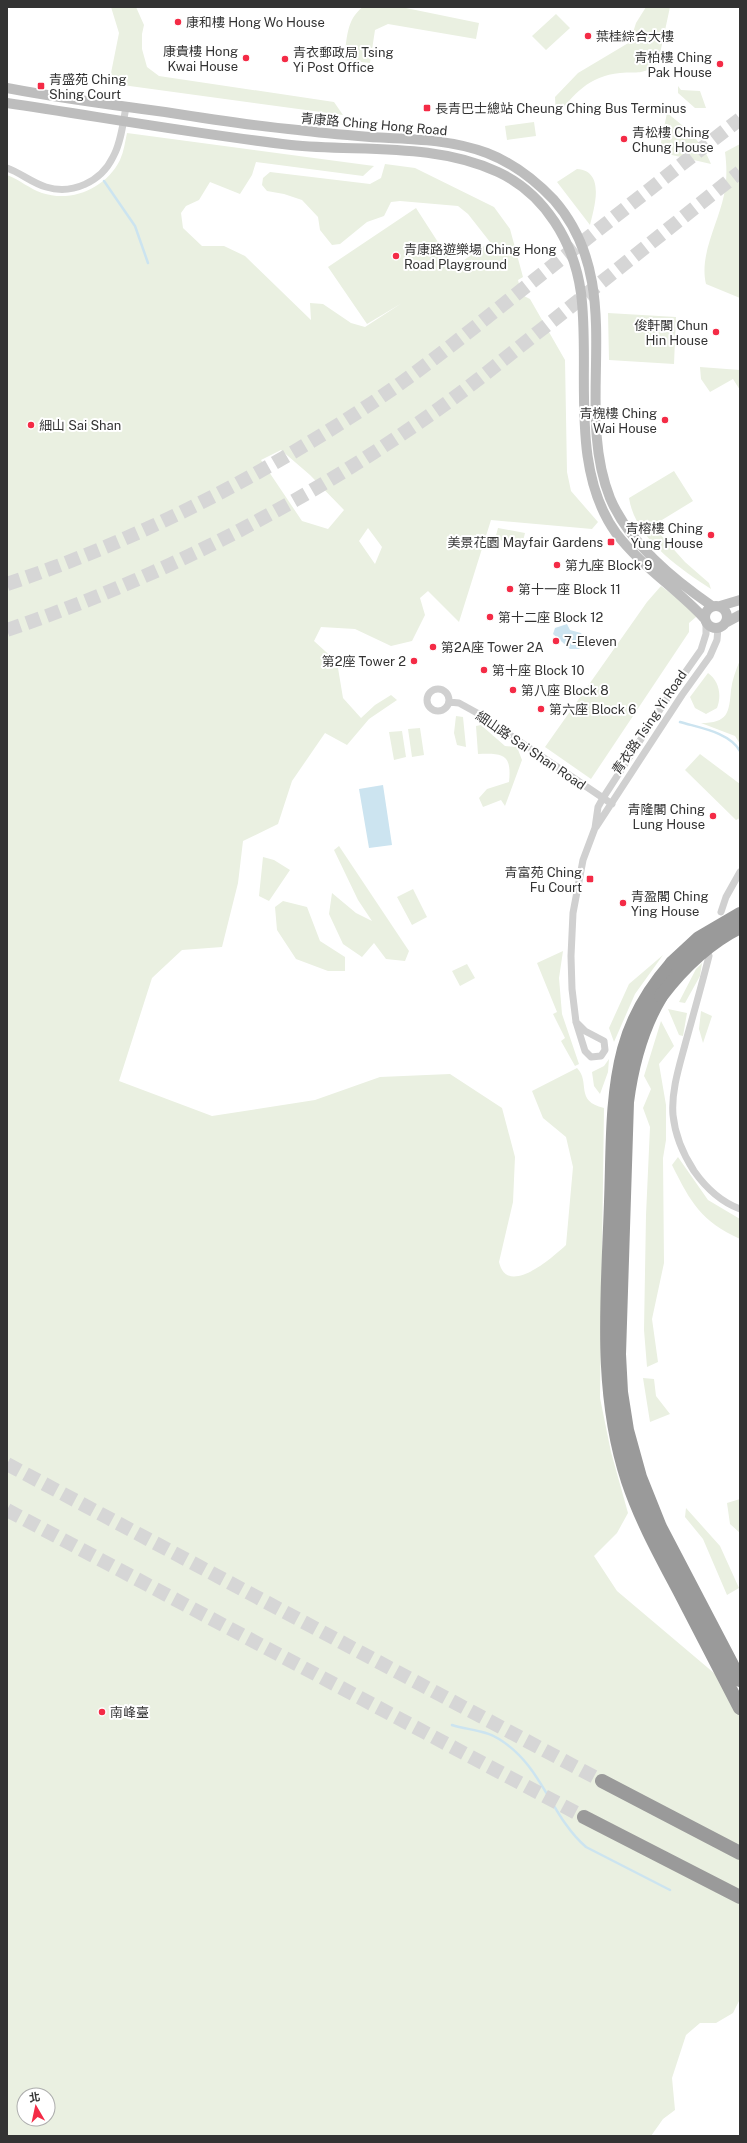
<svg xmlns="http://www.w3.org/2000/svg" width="747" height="2143" viewBox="0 0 747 2143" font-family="'Public Sans','Noto Sans TC',sans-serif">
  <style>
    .green { fill: #eaf0e1; fill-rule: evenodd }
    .water { fill: #cce4f0 }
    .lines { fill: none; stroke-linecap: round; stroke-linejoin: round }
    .stream { stroke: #cce4f0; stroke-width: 2.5 }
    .highway-tunnel { stroke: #d6d6d6; stroke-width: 14; stroke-dasharray: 14 7; stroke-linecap: butt }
    .street { stroke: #d0d0d0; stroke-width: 7 }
    .secondary { stroke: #bdbdbd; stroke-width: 10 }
    .highway { stroke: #9a9a9a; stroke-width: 14 }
    .highway-bridge { stroke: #9a9a9a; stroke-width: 14 }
    .poi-dot { fill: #f42b46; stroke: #fff; stroke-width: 1.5 }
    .labels { text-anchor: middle; stroke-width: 4; stroke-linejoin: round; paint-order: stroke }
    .poi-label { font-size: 13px; fill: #333; stroke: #fff; text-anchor: start }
    .street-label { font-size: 13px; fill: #333; stroke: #fff }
  </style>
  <rect width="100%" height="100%" fill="#fff"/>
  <path class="green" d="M111 7H136L144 25 142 34V49L147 67 159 76 334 102 343 115 115 84 110 78 119 33Z
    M363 7H401L479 23 476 39 388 24 375 30 370 63 344 60C347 40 346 19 363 7Z
    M646 7H670L658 63C641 76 640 71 620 73 589 76 573 94 556 118L555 97 578 73 630 42 636 23Z
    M556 14 570 28 546 50 532 36Z
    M678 86 681 90 700 91 706 108H695L678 93Z
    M667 113C686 128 702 141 711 164L659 152Z
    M534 122 536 136 507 140 505 126Z
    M127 133 374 166 363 176 256 162 252 175 240 194 210 182 199 200 186 206 181 213 183 228 202 246H224L245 256 311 320 310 303 323 304 351 323 365 327 402 303 367 324 328 267 416 208 454 267 490 242 468 214 458 206 400 201 391 202 384 216 367 222 340 244 332 245 320 230 318 217 302 200 284 194 267 191 262 185 263 178 270 172 370 184 381 178 385 164 415 168 494 207 510 229 523 277 518 280 522 295 530 299 565 360 567 472 571 491 598 522 592 529 491 520 459 622 428 591 420 598 425 615 412 641 391 646 355 629 321 627 314 641 337 662 343 698 361 718 375 705 391 695 397 700 369 719 347 745 325 733 292 781 278 824 243 841 238 883 222 947 182 950 152 978 119 1081 212 1116 315 1100 380 1077 450 1074 502 1108 515 1157 513 1202 499 1262C507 1298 553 1257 566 1245L573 1167 566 1137 543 1118 532 1091 577 1068C591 1082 574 1101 604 1108L600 1398 611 1452 628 1513 617 1533 594 1556 617 1591 740 1695V1999L733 2013 716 2023H700L686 2035 672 2078 675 2110 663 2119 651 2136H7V175C20 180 30 189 42 193 72 203 106 188 120 160 124 151 125 142 127 133ZM281 450 310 475 344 510 328 529 302 521 261 460ZM368 528 382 547 375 564 359 541ZM24 2095H48V2119H24Z
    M740 144V298L706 284C699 255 718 224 724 195 727 181 727 167 725 152Z
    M577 169C606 171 594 208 590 225L557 182Z
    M608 313 676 317 674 364 609 360Z
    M700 367 740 370V390L733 379 710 392 701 379Z
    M674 471 693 501 657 523 659 533 685 562 709 583 711 589C679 568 635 538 629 498Z
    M498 528 525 533 522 545 495 539Z
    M661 586 694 611 696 617 689 623V632L591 779 545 747 647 602Z
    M740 660V744L735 736 701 723C728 723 729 713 731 690 732 680 736 670 740 660Z
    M708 673C719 681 722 695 717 708L706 714 695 708 690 697Z
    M456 716 463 717 466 747 457 745 454 733Z
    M481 725 505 746 517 747 522 760 505 806 501 800 483 807 479 798 487 789 509 782C512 754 503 753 478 754L476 726Z
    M420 728 424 755 412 757 408 729Z
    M402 731 406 757 394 760 389 732Z
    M700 754 740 784V818L736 820 685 770Z
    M339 846 409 951 405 961 386 959 374 943 362 957 343 944 329 914 332 893 356 913 372 921 358 900 334 850Z
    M263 857 274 860 290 870 269 901 259 896Z
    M413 889 427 917 412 925 397 897Z
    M283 901 307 907 320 941 345 957V971H328L296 959 277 930 275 907Z
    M563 951 559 978 562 1014 579 1064 575 1066 561 1041 565 1038 553 1014 557 1012 537 963Z
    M663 955 635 994 614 1042 609 1028 629 984Z
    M702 963 700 976 685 1003 679 1002 696 969Z
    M467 964 475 978 460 986 452 971Z
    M668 1009 687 1013 683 1036 679 1035Z
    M701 1011 712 1016 703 1043 699 1029Z
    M661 1021 674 1046 659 1064 666 1105V1140L663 1158 664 1263 652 1319 658 1362 647 1367 644 1330 646 1215 650 1127 643 1108 651 1089 644 1076Z
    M609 1059 608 1072 600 1094 594 1086 592 1072 604 1066Z
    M678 1157 708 1200 740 1219V1239C701 1221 691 1203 672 1165Z
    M643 1378 654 1379 656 1396 670 1414 650 1422Z
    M740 1499V1533L730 1524 727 1503Z
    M686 1508 720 1546 739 1588 727 1595 703 1539 685 1517Z"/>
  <path class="water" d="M567 624 570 630 581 633C585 639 585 645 579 649H570L553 634 555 628Z
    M383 785 392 845 369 848 359 789Z"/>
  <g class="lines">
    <path class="stream" d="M104 181 135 226 148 263
      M680 722C700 728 729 732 740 751
      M452 1725C467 1730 486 1730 499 1739 543 1766 550 1816 586 1847L670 1890"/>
    <path class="highway-tunnel" d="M7 584C136 541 258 478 372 403 423 369 471 330 519 292 593 234 666 176 740 119
      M7 630C160 578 305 503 437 410 478 381 516 349 555 319 617 270 678 221 740 172
      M7 1464 602 1781
      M7 1510 584 1817"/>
    <path class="street" d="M7 168C21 173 32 183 46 187 72 195 101 182 113 157 121 143 123 123 126 107
      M427 700a11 11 0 1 1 22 0a11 11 0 1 1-22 0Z
      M449 702 459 703 479 714 612 804
      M596 827 682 695 710 656 717 640 718 628
      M721 912 726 897 740 872
      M709 956C702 984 694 1012 686 1041 680 1064 671 1090 673 1115 675 1135 683 1154 694 1171 706 1188 721 1202 740 1209
      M576 1022 585 1031 604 1041 605 1050 601 1056 591 1057 585 1051 576 1022 572 989 571 956 573 913 583 860 595 828 598 807 603 798 670 694 701 650 706 634V623"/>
    <path class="secondary" d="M7 88C59 98 112 105 165 112 209 119 253 126 298 130 322 133 346 135 370 137 409 139 450 139 487 153 513 163 535 180 554 200 630 287 572 403 610 498 629 543 673 579 712 606
      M7 103C101 117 196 134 291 145 359 152 434 142 498 172 545 194 574 242 581 293 591 369 568 466 616 533 641 566 676 588 704 618
      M705 617a11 11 0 1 1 22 0a11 11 0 1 1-22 0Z
      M720 606 740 600
      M725 623 740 615"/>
    <path class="highway" d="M672 963C650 988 633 1016 624 1049 611 1098 613 1151 611 1202 608 1295 598 1390 628 1481 641 1520 661 1556 680 1592 700 1630 720 1669 740 1708
      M661 996C641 1029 632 1064 627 1102L619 1354 621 1392 627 1430 640 1477 660 1527 740 1680
      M602 1781 740 1853
      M584 1817 740 1897"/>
    <path class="highway-bridge" d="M672 963 699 938 740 914
      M661 996C683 967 708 943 740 927"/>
  </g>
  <g class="poi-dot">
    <circle cx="178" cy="22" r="4"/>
    <circle cx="588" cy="36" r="4"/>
    <circle cx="246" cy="58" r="4"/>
    <circle cx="285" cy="59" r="4"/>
    <circle cx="720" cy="64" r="4"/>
    <rect x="37" y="82" width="8" height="8" rx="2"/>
    <rect x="423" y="104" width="8" height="8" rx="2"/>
    <circle cx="624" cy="139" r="4"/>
    <circle cx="396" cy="256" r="4"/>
    <circle cx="716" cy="332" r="4"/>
    <circle cx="665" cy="420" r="4"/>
    <circle cx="31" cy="425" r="4"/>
    <circle cx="711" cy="535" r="4"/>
    <rect x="607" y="538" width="8" height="8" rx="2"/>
    <circle cx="557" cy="565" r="4"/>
    <circle cx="510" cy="589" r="4"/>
    <circle cx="490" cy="617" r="4"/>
    <circle cx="556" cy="641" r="4"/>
    <circle cx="433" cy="647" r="4"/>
    <circle cx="414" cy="661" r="4"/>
    <circle cx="484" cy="670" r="4"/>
    <circle cx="513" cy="690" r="4"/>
    <circle cx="541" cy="709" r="4"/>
    <circle cx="713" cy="816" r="4"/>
    <rect x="586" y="875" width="8" height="8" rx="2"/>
    <circle cx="623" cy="903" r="4"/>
    <circle cx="102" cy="1712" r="4"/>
  </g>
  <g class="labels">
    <g class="poi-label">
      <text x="186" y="27">康和樓 Hong Wo House</text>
      <text x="596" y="41">葉桂綜合大樓</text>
      <text x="238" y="56" text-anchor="end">康貴樓 Hong<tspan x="238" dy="15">Kwai House</tspan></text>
      <text x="293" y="57">青衣郵政局 Tsing<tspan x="293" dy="15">Yi Post Office</tspan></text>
      <text x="712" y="62" text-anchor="end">青柏樓 Ching<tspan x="712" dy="15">Pak House</tspan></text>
      <text x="49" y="84">青盛苑 Ching<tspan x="49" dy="15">Shing Court</tspan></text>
      <text x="435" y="113">長青巴士總站 Cheung Ching Bus Terminus</text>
      <text x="632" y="137">青松樓 Ching<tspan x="632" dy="15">Chung House</tspan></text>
      <text x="404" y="254">青康路遊樂場 Ching Hong<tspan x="404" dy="15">Road Playground</tspan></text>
      <text x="708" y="330" text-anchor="end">俊軒閣 Chun<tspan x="708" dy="15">Hin House</tspan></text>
      <text x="657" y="418" text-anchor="end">青槐樓 Ching<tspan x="657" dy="15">Wai House</tspan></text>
      <text x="39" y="430">細山 Sai Shan</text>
      <text x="703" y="533" text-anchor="end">青榕樓 Ching<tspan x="703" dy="15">Yung House</tspan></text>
      <text x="603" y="547" text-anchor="end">美景花園 Mayfair Gardens</text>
      <text x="565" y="570">第九座 Block 9</text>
      <text x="518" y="594">第十一座 Block 11</text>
      <text x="498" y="622">第十二座 Block 12</text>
      <text x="564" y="646">7-Eleven</text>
      <text x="441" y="652">第2A座 Tower 2A</text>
      <text x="406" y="666" text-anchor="end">第2座 Tower 2</text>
      <text x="492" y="675">第十座 Block 10</text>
      <text x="521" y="695">第八座 Block 8</text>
      <text x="549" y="714">第六座 Block 6</text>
      <text x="705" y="814" text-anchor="end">青隆閣 Ching<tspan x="705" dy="15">Lung House</tspan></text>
      <text x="582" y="877" text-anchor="end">青富苑 Ching<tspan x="582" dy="15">Fu Court</tspan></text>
      <text x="631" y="901">青盈閣 Ching<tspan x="631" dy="15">Ying House</tspan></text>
      <text x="110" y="1717">南峰臺</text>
    </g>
    <g class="street-label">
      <text transform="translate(374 124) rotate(5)" y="5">青康路 Ching Hong Road</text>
      <text transform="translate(649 722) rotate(-56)" y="5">青衣路 Tsing Yi Road</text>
      <text transform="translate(531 750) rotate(34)" y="5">細山路 Sai Shan Road</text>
    </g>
  </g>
  <rect width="747" height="2143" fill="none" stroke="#333333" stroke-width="16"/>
  <g transform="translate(36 2107) rotate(351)"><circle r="19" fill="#ffffff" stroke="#adadad"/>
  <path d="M0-3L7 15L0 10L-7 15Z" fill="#f42b46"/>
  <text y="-6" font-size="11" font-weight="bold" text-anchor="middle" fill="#333333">北</text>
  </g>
</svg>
